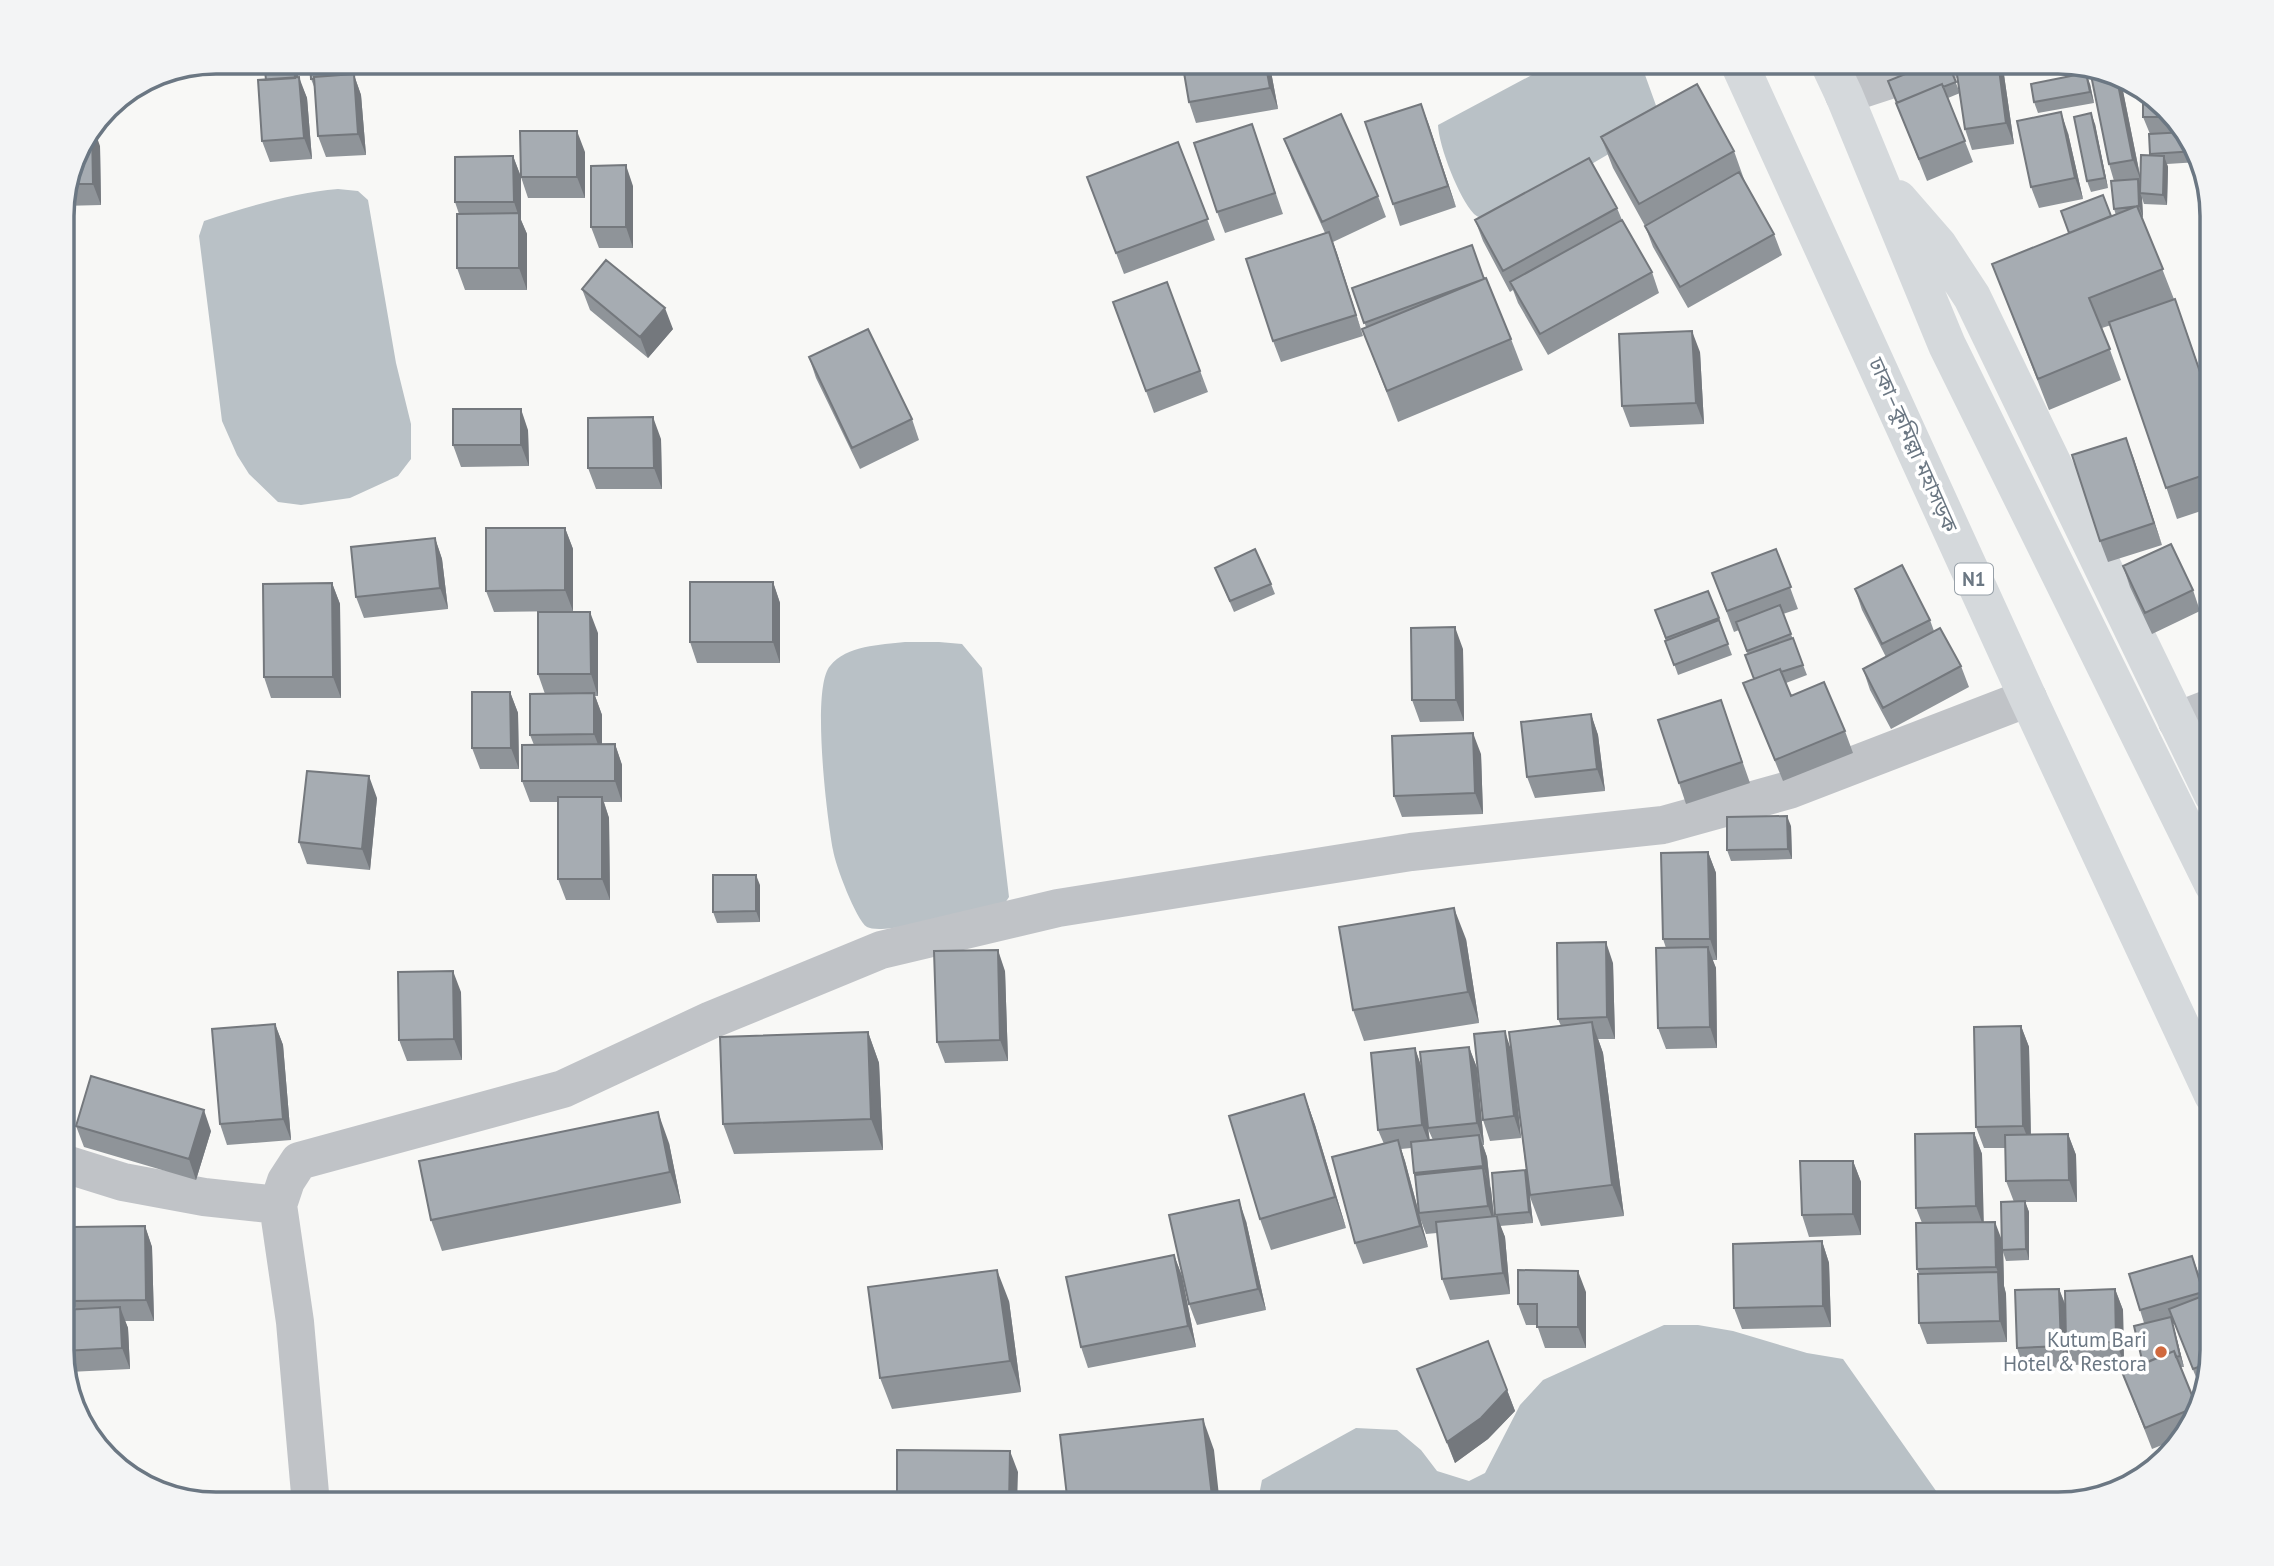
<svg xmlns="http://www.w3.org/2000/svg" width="2274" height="1566" viewBox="0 0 2274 1566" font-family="'PT Sans','Noto Sans Bengali',sans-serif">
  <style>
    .water { fill: #b9c1c6 }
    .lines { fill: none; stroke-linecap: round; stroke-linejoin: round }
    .minor { stroke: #c0c3c7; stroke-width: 38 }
    .highway { stroke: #d5d9dc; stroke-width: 38 }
    .wall { fill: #8f9499; fill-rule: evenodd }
    .shaded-wall { fill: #74787d }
    .building { fill: #a6acb2; stroke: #74787d; stroke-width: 2 }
    .poi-dot { fill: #d0693e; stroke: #fff; stroke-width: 2.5 }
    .labels { text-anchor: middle; stroke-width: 7; stroke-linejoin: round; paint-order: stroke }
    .shield { fill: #fff; stroke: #97a0a8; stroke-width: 2 }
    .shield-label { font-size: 19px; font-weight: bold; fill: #6b7783 }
    .street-label { font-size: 21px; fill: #6b7783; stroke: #fff }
    .poi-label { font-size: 21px; fill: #6b7783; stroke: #fff; text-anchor: end }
    .rim { fill: none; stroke: #6b7783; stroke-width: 3.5 }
  </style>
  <rect width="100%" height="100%" fill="#f8f8f6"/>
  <path class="water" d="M1558 61H1640L1658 111 1660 124 1501 217C1492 218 1482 221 1474 214 1459 198 1439 147 1438 125Z
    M338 189 358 191 368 200 396 363 411 424V459L398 476 350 498 301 505 278 502 249 474 237 455 222 421 199 236 204 221C247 207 292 193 338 189Z
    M905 642H939L962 644 982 668 1009 897 1003 906C980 911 883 936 867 927 856 920 835 864 833 850 827 818 811 688 830 666 847 645 880 645 905 642Z
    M1664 1325H1698L1733 1331 1807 1353 1843 1359 1946 1505H1257L1262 1480 1356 1428 1397 1430 1421 1450 1437 1471 1469 1481 1485 1473 1520 1405 1543 1380Z"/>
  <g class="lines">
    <path class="minor" d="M1844 95 1948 61
      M2177 721 2213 707
      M62 1163 123 1182 204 1197 278 1205
      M311 1505 295 1322 278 1205 286 1181 299 1161 563 1089 711 1020 881 950 1058 908 1411 852 1663 825 1789 790 2028 698"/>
    <path class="highway" d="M1738 61 2028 698 2213 1095
      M1828 61 1844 95 1947 345 2213 884
      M1898 199 1938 245 1972 297 2213 795"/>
  </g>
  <path class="wall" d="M1182 61H1269L1278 109 1196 123 1189 102Z
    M1947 61 1960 93 1948 98 1973 162 1927 181 1896 103Z
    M1955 61H2002L2014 144 1972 150 1965 129Z
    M2099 74 2126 82 2121 84 2123 91 2141 180 2150 155V134L2143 117 2145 87 2192 139 2199 162 2167 164 2168 167 2167 205 2144 204 2142 198 2143 217H2142L2186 330 2213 408V507L2177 519 2111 325 2102 328 2121 380 2049 410 1992 264 2116 215 2114 209V181L2109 164Z
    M354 75 361 95 366 155 326 157 318 136 315 89 311 79Z
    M298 77 307 98 312 159 270 162 262 141 266 80Z
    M2090 84 2094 103 2038 113 2034 102Z
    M1421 104 1456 207 1400 226 1393 204Z
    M1252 124 1283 214 1225 233 1217 212Z
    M2095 124 2108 188 2091 192 2087 181Z
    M2068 133 2083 199 2039 208 2031 187Z
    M1601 137 1734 151 1745 182 1774 234 1782 255 1688 308 1653 247 1645 226 1613 168Z
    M1284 139 1378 196 1386 217 1333 242 1363 336 1281 362 1273 341 1325 233 1292 160Z
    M1178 142 1215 240 1124 274 1087 177Z
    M100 146 101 205 62 206 73 156Z
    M585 152V198H528L521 177Z
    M513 156 521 177V220L527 234V290H465L457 268 459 214 455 202Z
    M633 186V248H599L591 227Z
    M1617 208 1622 220 1652 272 1659 293 1548 355 1518 303 1513 290 1510 292 1483 241 1475 220Z
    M2213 215V276L2207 260Z
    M1484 279 1511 339 1523 370 1398 422 1362 329 1366 327 1352 288Z
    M1167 282 1208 392 1154 413 1113 302Z
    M582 289 673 329 648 358 590 310Z
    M1700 352 1704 424 1630 427 1622 406Z
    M809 357 912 419 919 440 860 469 816 378Z
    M62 379 72 390 73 427H62Z
    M528 430 529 466 461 467 453 445Z
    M2126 438 2162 545 2108 562 2100 541Z
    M661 439 662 489H596L588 468Z
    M565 528 573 549V611L494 612 486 591Z
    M435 538 442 559 448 609 364 618 356 597Z
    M1776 549 1798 609 1783 614 1807 675 1786 683 1791 696 1845 731 1853 753 1783 781 1743 683 1754 679 1748 655 1739 630 1734 632 1712 573Z
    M2123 566 2193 590 2200 611 2152 634 2130 587Z
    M1215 568 1271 584 1275 594 1234 612Z
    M773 582 780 603V663H697L690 642Z
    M332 583 340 604 341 698H271L264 677Z
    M1855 589 1930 620 1934 631 1961 666 1969 687 1891 729 1870 690 1863 669 1886 657 1862 610Z
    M1708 591 1732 655 1678 675 1655 610Z
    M598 633V696H595L602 715V744H615L622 765V802H604L609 818 610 900H566L558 879V802H530L522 781 534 745 530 735 545 694 538 674Z
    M1463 649 1464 721 1420 722 1412 700Z
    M510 692 518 713 519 769H480L472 748Z
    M1721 700 1750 783 1686 804 1679 783Z
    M1591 714 1598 735 1605 791 1535 798 1527 777Z
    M1481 754 1483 814 1402 817 1394 796Z
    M377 798 370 870 307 864 299 842Z
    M1791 826 1792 859 1731 861 1727 850Z
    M1708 852 1716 873 1717 960H1712L1716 968 1717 1048 1666 1049 1658 1028 1666 948 1663 939Z
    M760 885V922L717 923 713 912Z
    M1466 939 1479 1023 1364 1041 1353 1010Z
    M1613 963 1615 1039H1598L1603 1053 1624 1216 1541 1226 1530 1197 1533 1223 1500 1226 1505 1237 1510 1294 1450 1300 1442 1279 1437 1233 1426 1234 1420 1218 1428 1247 1363 1264 1355 1243 1384 1144 1378 1130 1415 1048 1422 1069 1469 1047 1477 1068 1484 1145H1483L1487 1157 1494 1216H1496L1525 1170 1527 1177 1517 1097 1521 1138 1490 1141 1483 1120 1511 1049 1561 1026 1558 1019ZM1428 1129 1433 1140H1430ZM1411 1148 1415 1175 1418 1209 1405 1161 1401 1149Z
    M1005 971 1008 1061 945 1063 937 1042Z
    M461 992 462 1060 407 1061 399 1040Z
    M275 1024 283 1045 291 1140 227 1145 220 1124Z
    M2021 1026 2029 1047 2031 1135 2068 1134 2076 1155 2077 1202H2025L2029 1212V1260L2006 1261 2003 1252 2004 1286 2006 1294 2007 1342 1927 1344 1919 1323V1274L1917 1269 1922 1223 1916 1208 1974 1133 1982 1154 1983 1222 2002 1240 2014 1202 2006 1181 2005 1148H1984L1976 1127Z
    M868 1032 879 1063 883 1150 734 1154 723 1124Z
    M1304 1094 1315 1125 1346 1228 1271 1250 1260 1219Z
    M76 1126 211 1131 196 1180 84 1147Z
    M669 1143 681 1203 442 1251 431 1220Z
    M1853 1161 1861 1182V1235L1809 1237 1802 1215Z
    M1246 1221 1266 1310 1197 1325 1189 1304Z
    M145 1226 152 1247 154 1321H125L128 1328 130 1369 69 1372 62 1352V1310L76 1309 73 1301Z
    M1822 1241 1829 1263 1831 1327 1742 1329 1734 1308Z
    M1174 1255 1182 1276 1196 1347 1088 1368 1081 1347Z
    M2200 1277 2205 1295 2213 1351 2201 1390 2175 1324H2173L2184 1367H2180L2196 1405 2187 1435 2152 1449 2122 1372 2143 1364 2144 1323 2140 1310Z
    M2059 1289 2066 1306 2115 1289 2123 1310 2124 1363 2074 1365 2068 1347V1367L2024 1369 2017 1348Z
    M1586 1292V1348H1545L1537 1325H1526L1518 1304Z
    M1009 1301 1021 1392 892 1409 880 1378Z
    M1417 1369 1507 1390 1515 1411 1488 1439 1455 1463Z"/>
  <path class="shaded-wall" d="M294 61H297L299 89 295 78Z
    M350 61H353L354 75 361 95 366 155 358 134Z
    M1265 61H1269L1278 109 1270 88Z
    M1998 61H2002L2014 144 2006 123Z
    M2086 73 2090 84 2094 103 2090 92Z
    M299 77 307 98 312 159 304 138Z
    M2117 79 2119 80 2123 91 2141 181 2133 160Z
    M1421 104 1429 125 1456 207 1448 186Z
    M2061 112 2068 133 2083 199 2075 178Z
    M2091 113 2095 124 2108 188 2105 178Z
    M93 126 100 146 101 205 93 184Z
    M577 131 585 152V198L577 177Z
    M513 156 521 177V220L527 234V290L519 268V217L514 202Z
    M2164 156 2168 167 2167 205 2163 195Z
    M626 165 633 186V248L626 227Z
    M2138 179 2141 190 2140 193 2142 198 2143 217 2139 206Z
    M1329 232 1337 253 1363 336 1356 315Z
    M665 308 673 329 648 358 640 337Z
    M1692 331 1700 352 1704 424 1696 403Z
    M68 379 72 390 73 427 69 416Z
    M521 409 528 430 529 466 521 445Z
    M653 417 661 439 662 489 654 468Z
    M2126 438 2134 459 2162 545 2154 523Z
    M565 528 573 549V611L565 590Z
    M435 538 442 559 448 609 440 588Z
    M773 582 780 603V663L773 642Z
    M332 583 340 604 341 698 333 677Z
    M590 612 598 633V696L591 674Z
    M1455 627 1463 649 1464 721 1456 700Z
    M510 692 518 713 519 769 511 748Z
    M594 693 602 715V755L594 734Z
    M1591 714 1598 735 1605 791 1597 769Z
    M1473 733 1481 754 1483 814 1475 793Z
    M615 744 622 765V802L615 781Z
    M369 776 377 798 370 870 362 849Z
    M602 797 609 818 610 900 602 879Z
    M1787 816 1791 826 1792 859 1788 849Z
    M1708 852 1716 873 1717 960 1710 939Z
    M756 875 760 885V922L756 911Z
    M1454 908 1466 939 1479 1023 1468 992Z
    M1606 942 1613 963 1615 1039 1607 1017Z
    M1708 947 1716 968 1717 1048 1710 1027Z
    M998 950 1005 971 1008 1061 1000 1040Z
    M453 971 461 992 462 1060 454 1039Z
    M1592 1022 1603 1053 1624 1216 1612 1185Z
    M275 1024 283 1045 291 1140 283 1119Z
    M2021 1026 2029 1047 2031 1147 2023 1126Z
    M1505 1031 1512 1053 1521 1138 1514 1116Z
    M868 1032 879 1063 883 1150 871 1119Z
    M1469 1047 1477 1068 1484 1145 1477 1123Z
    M1415 1048 1422 1069 1430 1146 1422 1125Z
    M1304 1094 1315 1125 1346 1228 1335 1197Z
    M204 1110 211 1131 196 1180 189 1159Z
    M658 1112 669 1143 681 1203 670 1172Z
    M1974 1133 1982 1154 1984 1228 1976 1206Z
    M2068 1134 2076 1155 2077 1202 2069 1180Z
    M1479 1135 1487 1157 1490 1187 1483 1166Z
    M1398 1140 1405 1161 1428 1247 1420 1226Z
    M62 1150 70 1171 62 1270Z
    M1853 1161 1861 1182V1235L1853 1214Z
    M1483 1168 1491 1189 1495 1227 1488 1206Z
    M1525 1170 1528 1180 1533 1223 1529 1212Z
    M1239 1200 1246 1221 1266 1310 1258 1289Z
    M2025 1201 2029 1212V1260L2026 1249Z
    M1497 1216 1505 1237 1510 1294 1503 1273Z
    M1995 1222 2003 1243 2004 1286 2006 1294 2007 1342 2000 1321 1999 1275 1996 1267Z
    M145 1226 152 1247 154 1321 146 1300Z
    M1822 1241 1829 1263 1831 1327 1823 1306Z
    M1174 1255 1182 1276 1196 1347 1188 1326Z
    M2192 1256 2200 1277 2211 1313 2203 1292Z
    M997 1270 1009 1301 1021 1392 1010 1361Z
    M1578 1271 1586 1292V1348L1578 1327Z
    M2059 1289 2067 1310 2066 1343 2068 1347V1367L2061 1346Z
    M2115 1289 2123 1310 2124 1363 2116 1342Z
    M120 1307 128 1328 130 1369 122 1348Z
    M2171 1317 2174 1328 2184 1367 2180 1356Z
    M1507 1390 1515 1411 1488 1439 1455 1463 1447 1442Z
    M1203 1419 1214 1450 1220 1505H1213Z
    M1010 1451 1018 1472 1017 1505H1009Z"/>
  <path class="building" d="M264 61H294L295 78 266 80Z
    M310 61H350L351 74 314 77V79H311Z
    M1182 61H1265L1270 88 1189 102Z
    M1937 61H1947L1956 82 1943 87 1942 84 1897 103 1888 81Z
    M1955 61H1998L2006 123 1965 129Z
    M2086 73 2090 92 2034 102 2031 84Z
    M354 74 358 134 318 136 314 77Z
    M2099 74 2117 79 2133 160 2109 164 2091 75Z
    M299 77 304 138 262 141 258 80Z
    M1697 84 1734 151 1639 204 1601 137Z
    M1942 84 1965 141 1919 159 1896 103Z
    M2143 87H2145L2172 117H2143Z
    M1421 104 1448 186 1393 204 1365 122Z
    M2061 112 2075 178 2031 187 2017 121Z
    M2091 113 2105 178 2087 181 2074 117Z
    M1341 114 1378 196 1322 222 1284 139Z
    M1252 124 1275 193 1217 212 1194 143Z
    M92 128 93 184H67L73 156Z
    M520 131H577V177H521Z
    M2186 132 2192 139 2196 151 2150 154 2149 134Z
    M1178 142 1208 219 1116 253 1087 177Z
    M2141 155 2164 156 2163 195 2140 193Z
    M513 156 514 202H455V157Z
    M1589 158 1617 208 1503 271 1475 220Z
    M626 165V227H591V166Z
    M1739 172 1774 234 1680 287 1645 226Z
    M2138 179 2139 206 2114 209 2111 181Z
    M2103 195 2111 216 2069 233 2061 211Z
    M2137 206 2163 269 2089 298 2110 349 2038 379 1992 264Z
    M519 213V268H457V214Z
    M2212 213 2213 259 2207 260 2202 214Z
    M1622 220 1652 272 1540 334 1510 282Z
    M1329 232 1356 315 1273 341 1246 259Z
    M1472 245 1484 279 1364 323 1352 288Z
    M606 260 665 308 640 337 582 289Z
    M1486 278 1511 339 1387 391 1362 329Z
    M1167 282 1200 371 1146 391 1113 302Z
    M2175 299 2213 410V472L2166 488 2109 322Z
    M868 329 912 419 852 448 809 357Z
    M1692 331 1696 403 1622 406 1619 334Z
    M62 379H68L69 416H62Z
    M453 409H521V445H453Z
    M653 417 654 468H588V418Z
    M2126 438 2154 523 2100 541 2072 455Z
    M486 528H565V590L486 591Z
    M435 538 440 588 356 597 351 547Z
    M2171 544 2193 590 2145 613 2123 566Z
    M1255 549 1271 584 1230 601 1215 568Z
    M1776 549 1791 587 1727 611 1712 573Z
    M1902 565 1930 620 1882 644 1855 589Z
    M690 582H773V642H690Z
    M332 583 333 677H264L263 584Z
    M1708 591 1719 618 1666 638 1655 610Z
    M1780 605 1791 634 1747 651 1736 622Z
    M538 612H590L591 674H538Z
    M1719 620 1728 644 1674 665 1665 641Z
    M1455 627 1456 700H1412L1411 628Z
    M1940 628 1961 666 1883 708 1863 669Z
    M1793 638 1803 665 1781 672 1780 669 1754 679 1745 655Z
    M1780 669 1791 696 1824 682 1845 731 1775 760 1743 683Z
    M472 692H510L511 748H472Z
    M594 693V734L530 735V694Z
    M1721 700 1742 762 1679 783 1658 720Z
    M1591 714 1597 769 1527 777 1521 722Z
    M1473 733 1475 793 1394 796 1392 736Z
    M615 744V781H522V745Z
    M307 771 369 776 362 849 299 842Z
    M558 797H602V879H558Z
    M1787 816 1788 849 1727 850V817Z
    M1708 852 1710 939H1663L1661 853Z
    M713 875H756V911L713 912Z
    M1454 908 1468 992 1353 1010 1339 927Z
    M1606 942 1607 1017 1558 1019 1557 943Z
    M1708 947 1710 1027 1658 1028 1656 948Z
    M998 950 1000 1040 937 1042 934 951Z
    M453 971 454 1039 399 1040 398 972Z
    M1592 1022 1612 1185 1530 1195 1509 1032Z
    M275 1024 283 1119 220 1124 212 1029Z
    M2021 1026 2023 1126 1976 1127 1974 1027Z
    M1505 1031 1514 1116 1483 1120 1474 1034Z
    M868 1032 871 1119 723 1124 720 1037Z
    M1469 1047 1477 1123 1428 1128 1420 1052Z
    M1415 1048 1422 1125 1378 1130 1371 1053Z
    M91 1076 204 1110 189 1159 76 1126Z
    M1304 1094 1335 1197 1260 1219 1229 1116Z
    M658 1112 670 1172 431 1220 419 1161Z
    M1974 1133 1976 1206 1916 1208 1915 1134Z
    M2068 1134 2069 1180 2006 1181 2005 1135Z
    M1479 1135 1483 1166 1414 1173 1411 1142Z
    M1398 1140 1420 1226 1355 1243 1332 1157Z
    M1800 1161H1853V1214L1802 1215Z
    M1483 1168 1488 1206 1419 1213 1415 1175Z
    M1525 1170 1529 1212 1495 1215 1492 1173Z
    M1239 1200 1258 1289 1189 1304 1169 1215Z
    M2025 1201 2026 1249 2002 1250 2001 1202Z
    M1497 1216 1503 1273 1442 1279 1436 1222Z
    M1995 1222 1996 1267 1917 1269 1916 1223Z
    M145 1226 146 1300 73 1301 72 1227Z
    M1822 1241 1823 1306 1734 1308 1733 1244Z
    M1174 1255 1188 1326 1081 1347 1066 1277Z
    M2192 1256 2203 1292 2140 1310 2129 1274Z
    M997 1270 1010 1361 880 1378 868 1287Z
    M1518 1270 1578 1271V1327H1537V1304H1518Z
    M1998 1272 2000 1321 1919 1323 1918 1274Z
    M2059 1289 2061 1346 2017 1348 2015 1290Z
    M2115 1289 2116 1342 2066 1343 2065 1291Z
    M2213 1292V1351L2209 1363 2193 1369 2169 1309Z
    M120 1307 122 1348 62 1351V1310Z
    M2171 1317 2180 1356 2176 1357 2174 1351 2143 1364 2134 1326Z
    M1488 1341 1507 1390 1481 1418 1447 1442 1417 1369Z
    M2174 1351 2196 1405V1407L2145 1428 2122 1372Z
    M1203 1419 1213 1505H1068L1060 1435Z
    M2183 1440 2169 1452 2168 1442Z
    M897 1450 1010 1451 1009 1505H897Z"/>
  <circle class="poi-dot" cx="2161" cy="1352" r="7"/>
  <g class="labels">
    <rect class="shield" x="1955" y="563.5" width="38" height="31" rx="5"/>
    <g class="shield-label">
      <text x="1974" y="586">N1</text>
    </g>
    <g class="street-label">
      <text transform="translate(1913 445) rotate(66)" y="7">ঢাকা–কুমিল্লা মহাসড়ক</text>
    </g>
    <g class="poi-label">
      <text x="2147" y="1347">Kutum Bari<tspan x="2147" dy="24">Hotel &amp; Restora</tspan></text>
    </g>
  </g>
  <path d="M0 0H2274V1566H0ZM216 74H2058A142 142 0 0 1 2200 216V1350A142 142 0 0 1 2058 1492H216A142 142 0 0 1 74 1350V216A142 142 0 0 1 216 74Z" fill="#f3f4f5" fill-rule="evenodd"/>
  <path class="rim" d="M216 74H2058A142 142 0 0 1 2200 216V1350A142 142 0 0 1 2058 1492H216A142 142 0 0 1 74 1350V216A142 142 0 0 1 216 74Z"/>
</svg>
